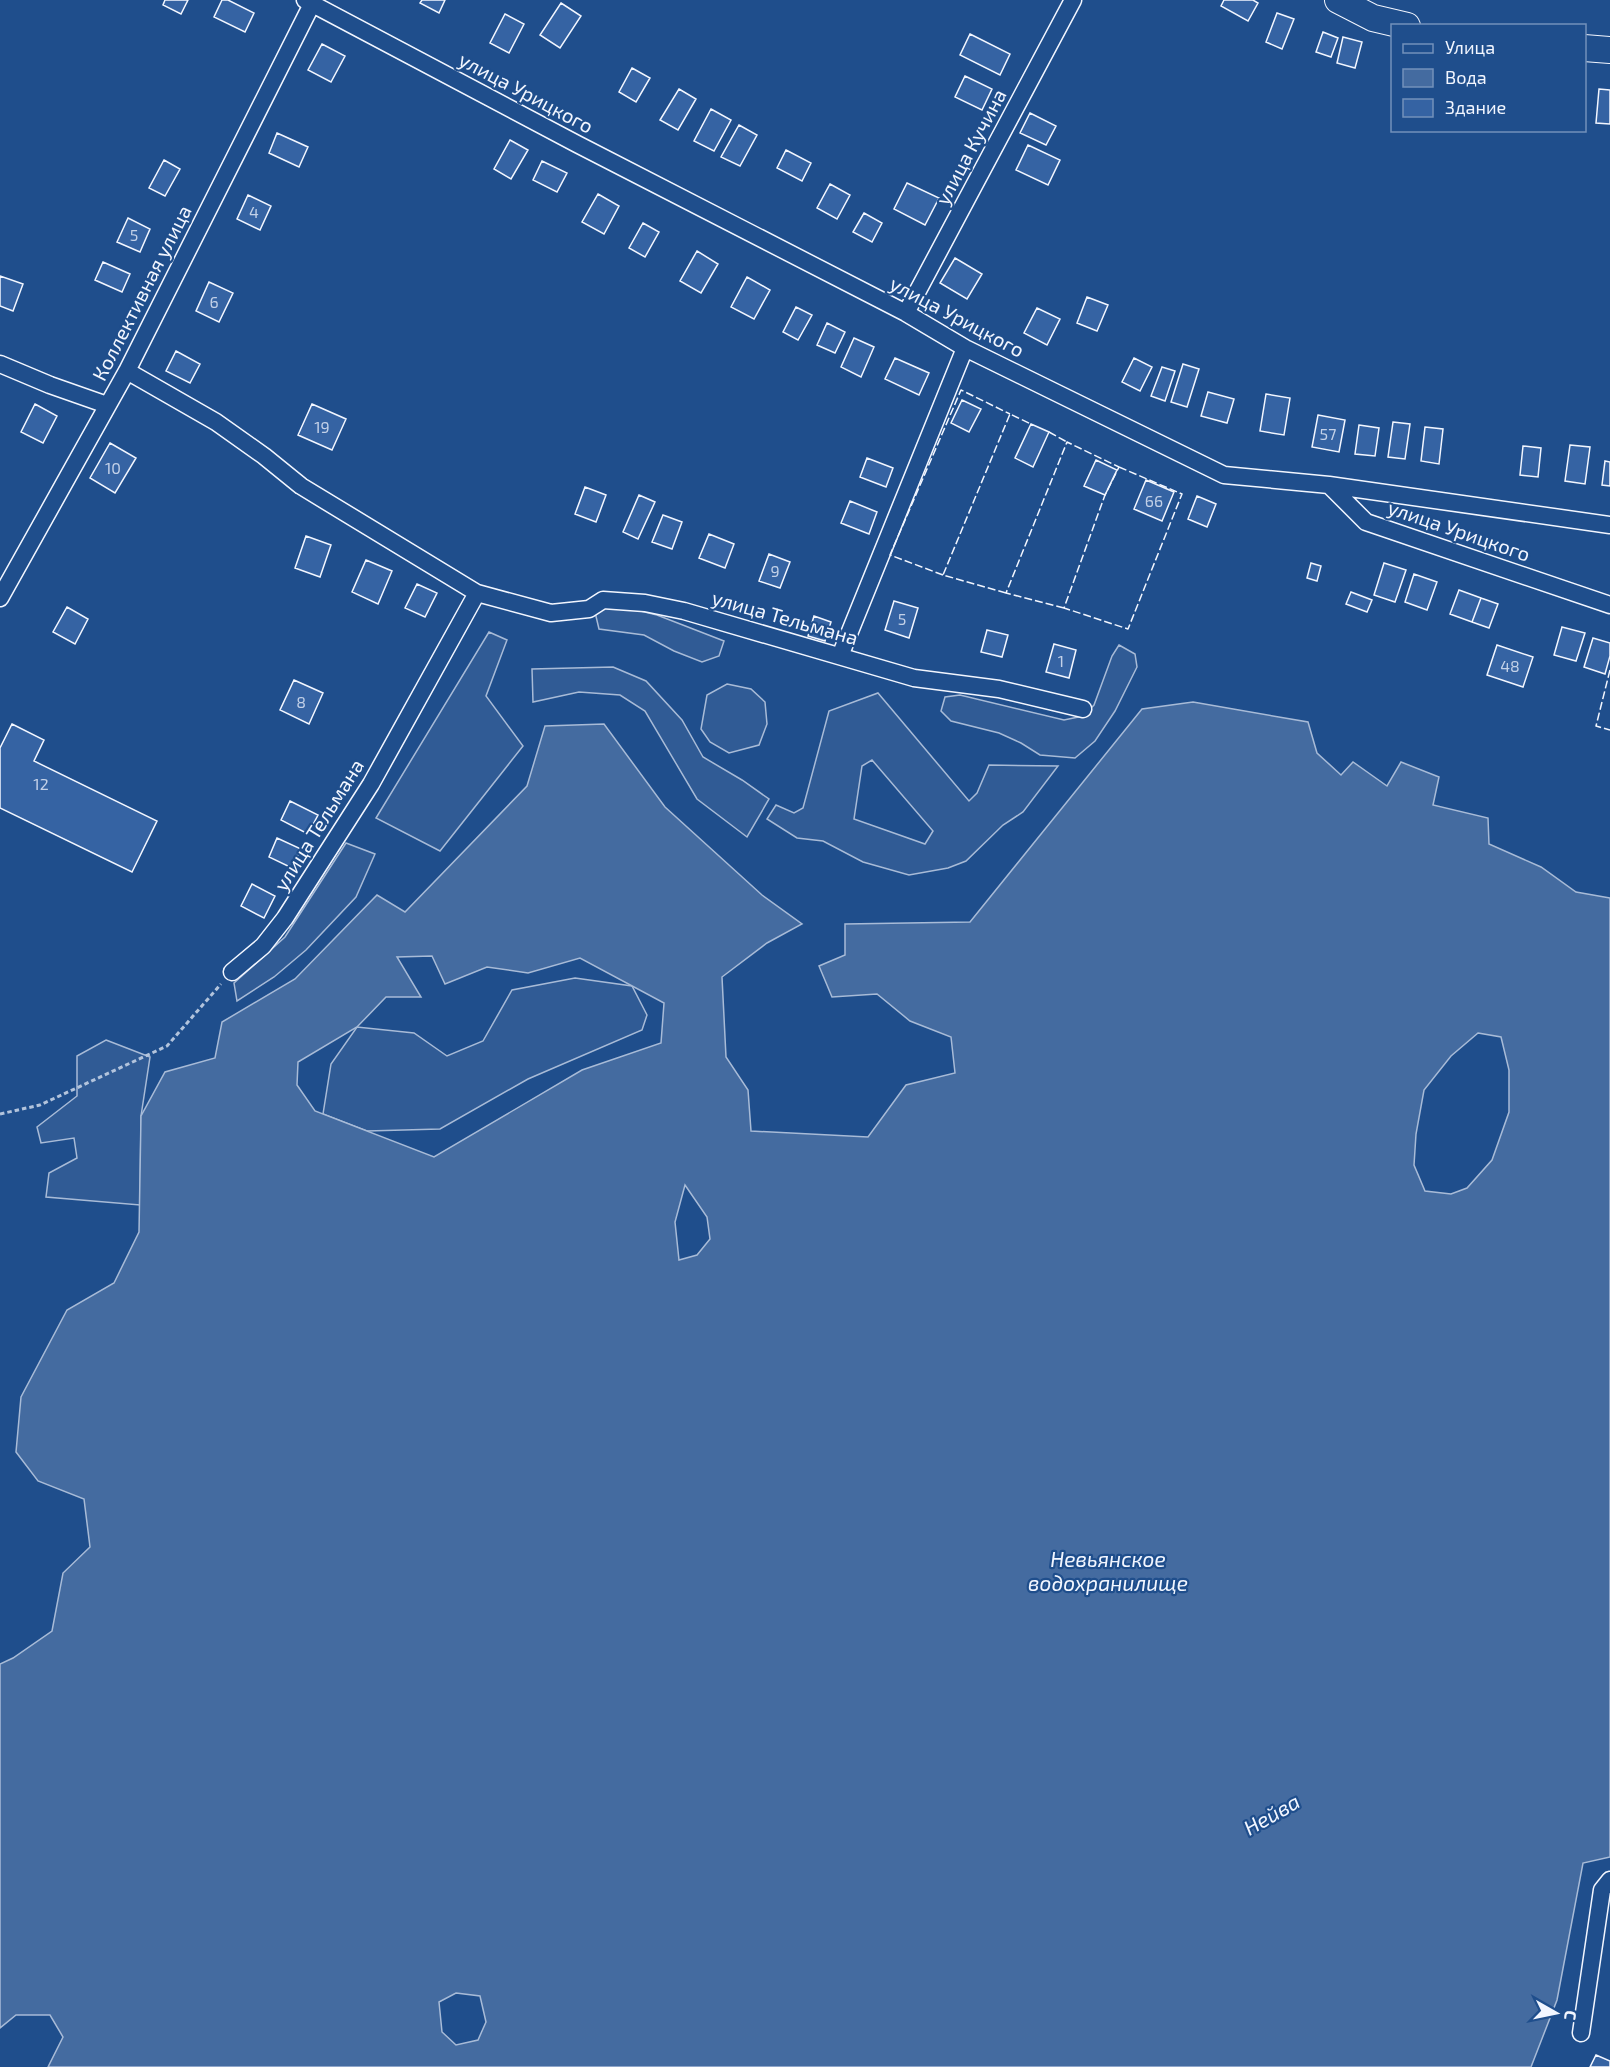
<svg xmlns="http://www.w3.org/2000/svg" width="1610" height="2067" viewBox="0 0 1610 2067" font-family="'Exo 2',sans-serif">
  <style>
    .built { fill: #305b95; stroke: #a8bbd7; stroke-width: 1.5; fill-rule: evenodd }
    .water { fill: #446ba0; stroke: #a8bbd7; stroke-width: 1.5; fill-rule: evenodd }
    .building { fill: #3563a3; stroke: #f2f6ff; stroke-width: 1.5 }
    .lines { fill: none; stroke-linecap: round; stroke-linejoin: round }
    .minor-casing { stroke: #f2f6ff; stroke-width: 19 }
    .primary-casing { stroke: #f2f6ff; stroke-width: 28 }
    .path { stroke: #b3c4dc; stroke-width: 3; stroke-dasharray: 4.5 3; stroke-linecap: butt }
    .minor { stroke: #1f4e8c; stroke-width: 16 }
    .primary { stroke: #1f4e8c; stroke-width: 26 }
    .fence { stroke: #f2f6ff; stroke-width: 1.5; stroke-dasharray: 8 3; stroke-linecap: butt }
    .labels { text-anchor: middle; stroke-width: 4.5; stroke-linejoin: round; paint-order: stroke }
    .number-label { font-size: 16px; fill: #c3d1e8 }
    .street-label { font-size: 20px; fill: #f2f6ff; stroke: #1f4e8c }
    .water-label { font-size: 21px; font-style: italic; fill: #f2f6ff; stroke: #1f4e8c }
  </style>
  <rect width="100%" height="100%" fill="#1f4e8c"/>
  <path class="built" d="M620 606 657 615 724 641 719 656 702 662 674 651 644 635 599 629 594 608Z
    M489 632 507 640 486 696 523 746 440 851 376 818Z
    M1119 645 1135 654 1137 667 1115 711 1095 741 1075 758 1040 755 1021 743 999 733 951 721 941 711 945 697 960 695 1064 720 1083 716 1094 705 1112 656Z
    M613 667 646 681 682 720 703 757 742 780 769 799 747 837 697 799 645 711 620 695 579 692 533 702 532 669Z
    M727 684 751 689 765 702 767 724 759 745 729 753 710 742 701 729 707 695Z
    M878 693 969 801 977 793 989 765 1058 766 1023 812 1003 825 966 861 948 868 909 875 863 862 823 841 797 838 767 819 776 805 794 813 803 808 829 711ZM872 760 933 831 925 844 854 819 862 766Z
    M346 843 375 854 356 897 306 950 274 977 237 1001 234 983 285 937Z
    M575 978 632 986 647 1015 642 1030 528 1079 440 1129 367 1131 323 1114 331 1064 357 1027 414 1033 447 1056 483 1041 512 990Z
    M106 1040 150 1057 141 1116 140 1205 46 1197 49 1173 77 1158 74 1138 41 1143 37 1127 77 1096V1056Z"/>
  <path class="water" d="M1193 702 1308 722 1317 753 1341 775 1353 762 1387 786 1401 762 1439 777 1433 805 1488 818 1489 844 1541 867 1576 892 1610 898V1857L1583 1863 1557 2000 1531 2067H48L63 2037 50 2015H16L0 2028V1664L13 1658 52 1631 63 1573 90 1547 84 1499 38 1481 16 1452 21 1397 67 1310 114 1283 139 1232 141 1116 165 1072 215 1058 222 1022 295 979 377 895 405 912 527 786 545 726 604 724 665 807 762 895 802 924 767 943 722 977 726 1057 748 1090 751 1131 868 1137 906 1085 955 1073 951 1037 910 1021 877 994 832 997 819 966 845 955V924L970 922 1142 709ZM432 956 445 984 487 967 528 973 580 958 664 1003 661 1043 582 1070 434 1157 315 1111 297 1085 298 1062 357 1027 386 997H421L397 957ZM1478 1033 1501 1037 1509 1070V1112L1492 1160 1467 1188 1451 1194 1425 1191 1414 1165 1416 1134 1424 1090 1451 1056ZM685 1185 707 1217 710 1239 697 1255 679 1260 675 1222ZM456 1993 480 1996 486 2022 478 2040 456 2045 442 2032 439 2002Z"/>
  <path class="building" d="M165 0H188L181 14 163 5Z
    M222 0H228L254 13 245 32 214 17Z
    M422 0H445L439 13 420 3Z
    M1224 0H1253L1258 3 1248 21 1221 6Z
    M561 3 581 16 560 48 540 35Z
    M1277 13 1294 19 1282 49 1266 42Z
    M505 14 524 24 509 53 490 43Z
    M1323 32 1338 38 1331 57 1316 52Z
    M970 34 1010 54 1000 75 960 55Z
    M1343 37 1362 42 1355 68 1337 63Z
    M322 44 345 56 331 82 308 70Z
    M632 68 650 78 636 102 619 92Z
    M965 76 992 89 982 110 955 97Z
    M679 89 696 99 678 130 660 120Z
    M1599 89 1610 90V124L1596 123Z
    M711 109 731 120 714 151 694 141Z
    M1030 113 1056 126 1046 145 1020 133Z
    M739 125 757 135 740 166 721 157Z
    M277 133 308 147 299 167 269 153Z
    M510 140 528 150 511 179 494 169Z
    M1028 145 1060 160 1048 185 1016 170Z
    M786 150 811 163 802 181 777 168Z
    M164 160 180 169 165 196 149 188Z
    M542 161 567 173 557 192 533 180Z
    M907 183 939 198 925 225 894 209Z
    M830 184 850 195 837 219 817 208Z
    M598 194 619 206 604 234 582 222Z
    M248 195 271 206 260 230 237 219Z
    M864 213 882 223 872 242 853 232Z
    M128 218 150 229 140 252 117 242Z
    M643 223 659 232 645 257 629 248Z
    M697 251 718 264 701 293 680 281Z
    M955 258 982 274 967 299 940 283Z
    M103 262 130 274 122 292 95 280Z
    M0 276 23 284 13 311 0 306Z
    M747 277 770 290 754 319 731 307Z
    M209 282 233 293 219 322 196 311Z
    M1087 297 1108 305 1097 331 1077 323Z
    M796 307 812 315 798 340 783 332Z
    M1037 308 1060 319 1047 345 1024 333Z
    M827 323 845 332 835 353 817 345Z
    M854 338 874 347 861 377 841 367Z
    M176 351 200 364 190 383 166 371Z
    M895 358 929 373 919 395 885 379Z
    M1134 358 1152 367 1140 391 1122 382Z
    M1183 364 1199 369 1187 407 1171 402Z
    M1162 367 1175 371 1165 401 1151 396Z
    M1208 392 1234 399 1227 423 1201 416Z
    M1266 394 1290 398 1284 435 1260 431Z
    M962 400 981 409 969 432 951 423Z
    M35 404 57 416 43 443 21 432Z
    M312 404 346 419 332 450 298 435Z
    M1318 415 1345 420 1339 452 1312 447Z
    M1393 422 1410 424 1405 459 1388 457Z
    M1031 424 1049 432 1033 467 1015 458Z
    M1359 425 1379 428 1375 456 1355 454Z
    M1425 427 1443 429 1439 464 1421 461Z
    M110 443 136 458 115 493 90 478Z
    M1570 445 1590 447 1585 484 1565 481Z
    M1523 446 1541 448 1538 477 1520 475Z
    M867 458 893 468 886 487 860 477Z
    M1096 460 1117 470 1105 495 1084 486Z
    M1605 461 1610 462V486L1602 485Z
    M1146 480 1174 492 1162 521 1134 509Z
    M585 487 606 495 596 522 575 514Z
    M639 495 655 502 638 539 623 532Z
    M1197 496 1216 504 1207 527 1188 519Z
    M850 501 877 512 869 534 841 523Z
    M663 515 682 522 672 549 652 542Z
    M709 534 734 544 725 568 699 558Z
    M306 536 331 545 320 577 295 568Z
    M769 554 790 562 780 588 759 581Z
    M366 560 392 571 378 604 352 592Z
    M1311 563 1321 566 1317 581 1307 578Z
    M1384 563 1406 570 1395 602 1374 595Z
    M1414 574 1437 582 1427 610 1405 602Z
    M417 584 437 593 425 617 405 608Z
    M1459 590 1481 598 1472 622 1450 614Z
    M1351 592 1372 600 1367 612 1346 604Z
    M1481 598 1498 604 1489 628 1472 622Z
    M894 601 918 608 909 638 885 630Z
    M67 607 88 619 75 644 53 632Z
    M814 616 831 622 825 641 808 636Z
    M1562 627 1585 633 1576 661 1554 655Z
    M987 630 1008 635 1002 657 981 652Z
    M1593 638 1610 643V656L1605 674 1584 667Z
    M1054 644 1076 650 1069 678 1046 672Z
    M1497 645 1533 657 1523 687 1487 675Z
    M294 680 323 693 309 724 280 710Z
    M12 724 44 740 34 761 157 821 132 872 0 808V748Z
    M290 801 318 815 308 834 281 820Z
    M277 838 301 849 292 868 269 857Z
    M252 884 275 896 264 918 241 906Z
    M1596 2055 1610 2061V2067H1590Z"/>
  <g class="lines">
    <defs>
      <path id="minor" d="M305 0 577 144 906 313 965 348 1224 475 1329 485 1610 525
        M906 313 1073 0
        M0 364 50 385 107 405
        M127 371 216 422 264 456 301 486 477 593 551 613 589 609 603 600 645 603 684 611 914 678 999 689 1083 709
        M1329 485 1366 522 1610 605
        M0 598 127 371 312 4
        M840 656 965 348
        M232 972 263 946 285 918 371 784 477 593
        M1581 2033 1602 1890 1610 1880"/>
      <path id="primary" d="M1338 0 1373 18 1407 26
        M1584 48 1610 50"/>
    </defs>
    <use href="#minor" class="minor-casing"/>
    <use href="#primary" class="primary-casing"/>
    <path class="path" d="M0 1114 40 1105 167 1046 221 984"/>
    <use href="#minor" class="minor"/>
    <use href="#primary" class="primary"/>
    <path class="fence" d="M1049 432 1067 442
      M1119 467 1182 494 1128 629 1064 608 1105 495Z
      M943 575 890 555 961 390 1010 414
      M1006 593 943 575 1010 414 1031 424
      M1064 608 1006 593 1067 442 1119 467
      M1610 670 1596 726 1610 730"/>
  </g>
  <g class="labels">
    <g class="number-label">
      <text x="254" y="218">4</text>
      <text x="134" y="241">5</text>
      <text x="214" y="308">6</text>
      <text x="322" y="433">19</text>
      <text x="1328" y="440">57</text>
      <text x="113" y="474">10</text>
      <text x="1154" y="507">66</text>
      <text x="775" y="577">9</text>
      <text x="902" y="625">5</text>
      <text x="1061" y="667">1</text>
      <text x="1510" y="672">48</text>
      <text x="301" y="708">8</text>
      <text x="41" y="790">12</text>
    </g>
    <g class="street-label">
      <text transform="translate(526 93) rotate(28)" y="7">улица Урицкого</text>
      <text transform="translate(971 147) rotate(-62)" y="7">улица Кучина</text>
      <text transform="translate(142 293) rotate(-63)" y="7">Коллективная улица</text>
      <text transform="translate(957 317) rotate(28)" y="7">улица Урицкого</text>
      <text transform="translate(1459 531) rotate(19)" y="7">улица Урицкого</text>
      <text transform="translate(785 618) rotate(16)" y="7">улица Тельмана</text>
      <text transform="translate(319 825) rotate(-58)" y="7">улица Тельмана</text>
    </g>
    <g class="water-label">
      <text x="1108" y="1567">Невьянское<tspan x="1108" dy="24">водохранилище</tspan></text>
      <text transform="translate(1272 1815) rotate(-30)" y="7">Нейва</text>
    </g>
  </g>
  <rect x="1391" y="24" width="195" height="108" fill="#1f4e8c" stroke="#7391ba" stroke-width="1.5"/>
  <rect x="1403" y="44" width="30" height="9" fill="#1f4e8c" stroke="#7391ba" stroke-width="1.5"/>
  <text x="1445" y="54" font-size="18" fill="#f2f6ff">Улица</text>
  <rect x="1403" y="69" width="30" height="18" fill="#446ba0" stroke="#7391ba" stroke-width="1.5"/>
  <text x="1445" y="84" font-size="18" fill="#f2f6ff">Вода</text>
  <rect x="1403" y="99" width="30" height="18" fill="#3563a3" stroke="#7391ba" stroke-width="1.5"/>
  <text x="1445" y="114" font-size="18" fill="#f2f6ff">Здание</text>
  <g transform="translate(1556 2013) rotate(99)" stroke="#1f4e8c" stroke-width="4.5" paint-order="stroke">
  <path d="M0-4.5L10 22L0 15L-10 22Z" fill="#f2f6ff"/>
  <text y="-9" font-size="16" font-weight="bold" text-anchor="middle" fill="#f2f6ff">С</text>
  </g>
</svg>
